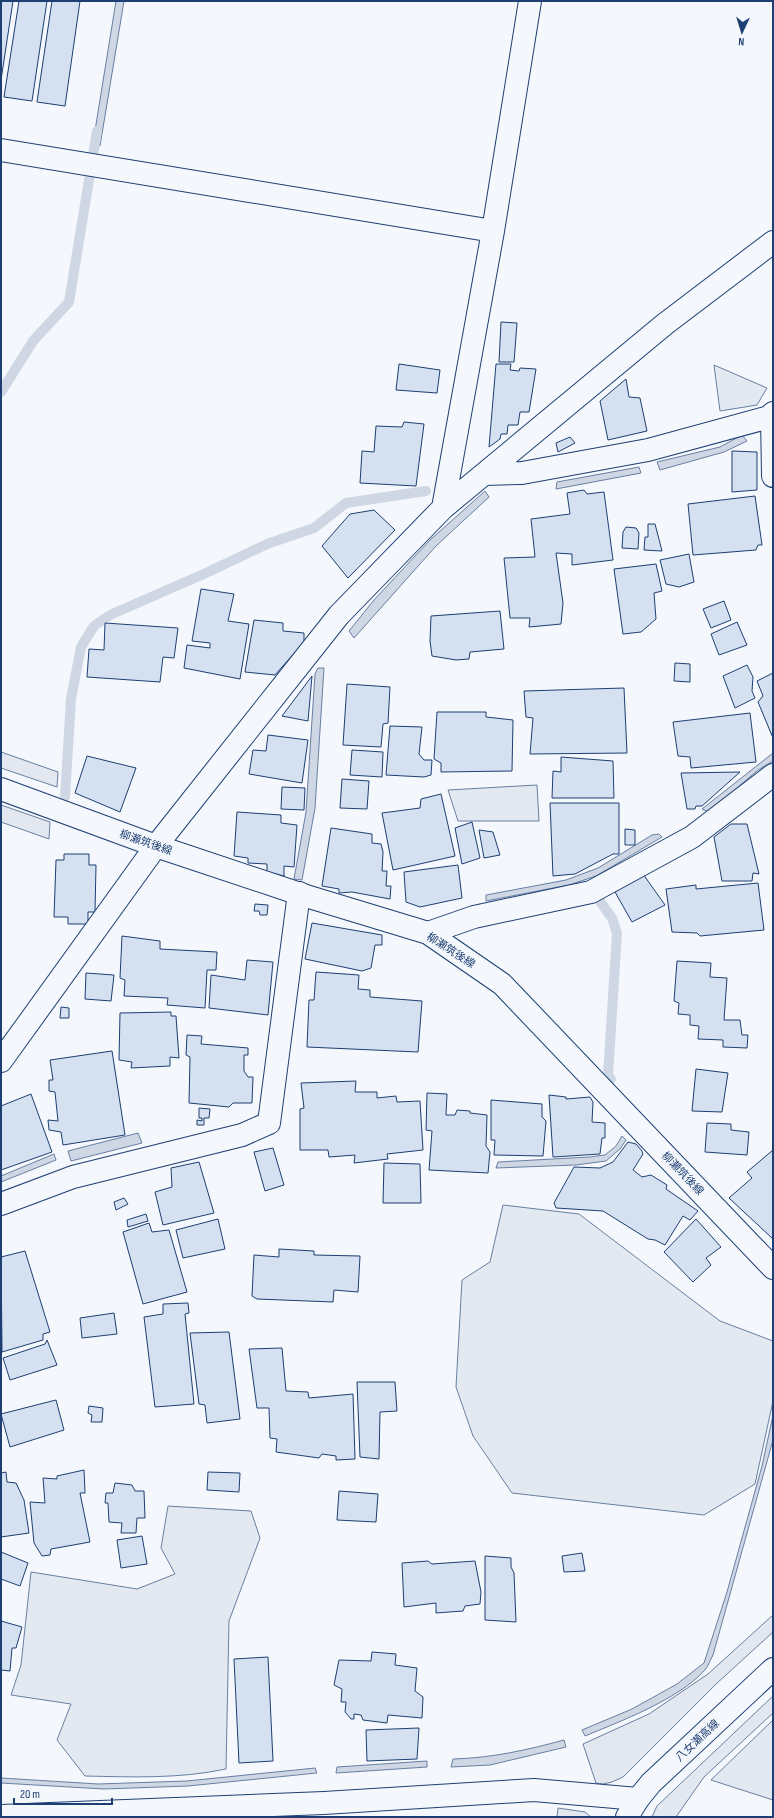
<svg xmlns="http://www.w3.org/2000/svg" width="774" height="1818" viewBox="0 0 774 1818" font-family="'Sofia Sans Condensed','Noto Sans JP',sans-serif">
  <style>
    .green { fill: #e3e9f0; stroke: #687fa3 }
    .parking { fill: #e3e8f0; stroke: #687fa3 }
    .water { fill: #cfd7e4; stroke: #687fa3 }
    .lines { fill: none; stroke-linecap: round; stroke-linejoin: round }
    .stream { stroke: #cfd7e4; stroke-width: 10 }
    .building { fill: #d5e0f0; stroke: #1d3f73 }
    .minor-casing { stroke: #1d3f73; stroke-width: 24 }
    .major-casing { stroke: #1d3f73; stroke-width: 24 }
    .minor { stroke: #f4f7fb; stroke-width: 22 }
    .major { stroke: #f4f7fb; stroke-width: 22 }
    .labels { text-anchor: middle; stroke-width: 3; stroke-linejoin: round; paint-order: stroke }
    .street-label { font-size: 11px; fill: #1d3f73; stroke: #f4f7fb }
  </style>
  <rect width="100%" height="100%" fill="#f4f7fb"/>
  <path class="green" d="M714 365 767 388 757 405 720 411Z
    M537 785 539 821H458L448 790Z
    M503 1205 579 1214 720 1321 773 1341V1401L755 1484 704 1515 512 1493 473 1436 456 1387 462 1280 490 1262Z
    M168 1506 251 1511 260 1538 229 1621 226 1769C179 1779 132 1777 85 1776L57 1740 71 1704 11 1695 21 1665 31 1572 137 1589 175 1574 161 1548Z
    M773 1720V1800L711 1780Z"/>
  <path class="parking" d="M1 752 58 772 57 787 1 768Z
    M1 805 50 822 49 839 1 822Z
    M773 1615V1632L715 1685 623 1777 612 1782 603 1784 596 1783 583 1744 649 1714 708 1674Z
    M773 1696V1713L704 1777 676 1817H652L657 1806Z
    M558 1808 585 1812 591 1817H557Z"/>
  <path class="water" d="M116 1H124L100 146 93 143Z
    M742 435 747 441 724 452 660 470 657 462 720 447Z
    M639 467 641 473 556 489 557 482Z
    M485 491 489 497 436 546 354 638 349 631 374 600 430 540Z
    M318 668H324L315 808 302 880 294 879 306 812 315 674Z
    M773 753V761L758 770 709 812 702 809Z
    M659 834 662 837 596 876 569 885 486 901V895L566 880 598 868 652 835Z
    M138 1133 142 1143 71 1161 68 1151Z
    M622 1136 626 1140 620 1149 606 1161 576 1165 496 1168 498 1162 589 1157 605 1155 616 1146Z
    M54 1154 56 1160 1 1182V1176Z
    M773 1415V1440L713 1655C710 1660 708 1667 704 1671 677 1700 621 1721 585 1736L582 1730 632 1709 677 1684 704 1663 727 1592 762 1466Z
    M564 1740 566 1747 490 1765 451 1767 453 1759C492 1758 527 1750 564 1740Z
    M427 1761V1767L336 1773 337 1767Z
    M315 1768 317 1773 188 1786 104 1789 1 1783V1778L98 1784 187 1781Z"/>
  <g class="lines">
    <path class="stream" d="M1 392 33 341 69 302 97 131
      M65 797 71 699 81 647 94 626 110 615 206 573 267 544 314 528 346 503 426 491
      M596 896 612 918 617 933 608 1075 611 1079"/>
  </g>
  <path class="building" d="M1 1H13L1 80Z
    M19 1H47L32 101 4 97Z
    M52 1H80L65 106 37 102Z
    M501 322 517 323 514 362H499Z
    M399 364 440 370 437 393 396 390Z
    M496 364H511L510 370 519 371 520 368 536 369 529 412H520L518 425H508L507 434H501L500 439 489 447Z
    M626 379 629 397 640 398 647 431 608 440 600 401Z
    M404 422 424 424 416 486 360 483 362 451 374 452 376 426 402 427Z
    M570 437 575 443 558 452 556 443Z
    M732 451 757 452V490L732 492Z
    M584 490 587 494 604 492 613 560 572 565V554L556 553 563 603 561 624 529 627 530 618H510L504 558 535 557 531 519 570 514 567 493Z
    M755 496 762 545H758L756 550 693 555 688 504Z
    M374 510 395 530 348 578 322 546 350 514Z
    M648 524H655L662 551 644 550 645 537H648Z
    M626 527 636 528 639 533 638 549 622 548 623 532Z
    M689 554 694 582 679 587 666 584 660 560Z
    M656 564 662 591 654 593 656 619 641 632 623 634 614 569Z
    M201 589 234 594 228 621 249 624 240 679 184 668 187 645 210 648V643L192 641Z
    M724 601 731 620 711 628 703 609Z
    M500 611 504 649 470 652 469 659 456 660 432 656 430 641 431 616Z
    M254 620 283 623V631L304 633V642L275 675 245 672Z
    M737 622 747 645 719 655 711 634Z
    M105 623 178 628 174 658 163 657 160 682 87 677 89 649 104 650Z
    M675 663 690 664V682L674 681Z
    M747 665 753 677 752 691 755 698 735 708 723 676Z
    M773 673V738L758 702 763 696 757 681Z
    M312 676 308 721 282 716Z
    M347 684 390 687 388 723 383 724 381 747 343 745Z
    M624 688 627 753 530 754 533 718 526 717 524 691Z
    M437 712H486V717L513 720 512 771 441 772V763L434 759Z
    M750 713 756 762 691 768 690 757 678 756 673 722Z
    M390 726 422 727 419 754 424 760H432L431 775 424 777 386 775Z
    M268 735 308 740 302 783 249 774 253 750 266 751Z
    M352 750 383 752 382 777 350 775Z
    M87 756 136 768 120 812 75 793Z
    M561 757 613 761 614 798H552L553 771 561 772Z
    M740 772 702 806H696L695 809H687L681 773Z
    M342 779 369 781 367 809 340 808Z
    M282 787 305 788 304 810 281 809Z
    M441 794 455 856 393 870 382 813 420 808 421 799Z
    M550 803H619V854H613L575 874 553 876Z
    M237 812 281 815V823L297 825 294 867 284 866V876L267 872V864L248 863V858L234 856Z
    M472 822 480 858 462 864 455 828Z
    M731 824H747L759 874 753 873 752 881H722L714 837Z
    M331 828 372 834V843L381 844 383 852 382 871H387L386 886H391L390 899 352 892 339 893V889L322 886Z
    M625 829 635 830V845H625Z
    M479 830 493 832 500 855 484 858Z
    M64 854H89V865H96L95 912H88V924H68V917H54L56 860H64Z
    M458 865 462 898 420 907 406 902 404 872Z
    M643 874 665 905 632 922 615 892Z
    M758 883 764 930 700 936 697 933 672 932 666 889 696 885V889Z
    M255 904 268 905 267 915H260L259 911H254Z
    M312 923 382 935V945H375L371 968 362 971 305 959Z
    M122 936 160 941V949L217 952 216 970H207L205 1008 167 1005 168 998 124 996 125 980 120 978Z
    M247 960 273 962 268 1015 209 1008 211 975 245 980Z
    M677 961 711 963 710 977 727 978 724 1020H740L742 1035H748L747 1048 723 1047V1040L698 1039 699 1026 690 1025V1015L678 1014 679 1003 674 1001Z
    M316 972 359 975 358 989 370 990V997L422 1001 418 1052 307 1047 309 1000H314Z
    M86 973 114 975 111 1001 85 999Z
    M61 1007 69 1008V1018H60Z
    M171 1012V1016H176L179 1058 170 1057V1066L131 1068 132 1062 119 1060 120 1013Z
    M187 1035 202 1036 201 1044 248 1048V1055H244V1071L248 1077H253L252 1103H233L229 1107 189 1103 190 1057 186 1055Z
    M112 1051 125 1135 63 1145 61 1132 49 1130 48 1120 58 1121 55 1092 49 1091V1080H53L50 1060Z
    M696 1069 728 1073 722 1112 692 1111Z
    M356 1081 355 1092H377V1098L396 1096 397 1102 420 1101 423 1150 387 1154 388 1159 354 1163 355 1155 329 1157 328 1150H300V1109L304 1108 301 1083Z
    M427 1093 447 1094 446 1115H455L457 1110 470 1111V1113L487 1115 486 1146 490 1152 488 1173 429 1170 432 1131 426 1130Z
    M31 1094 52 1152 1 1170V1106Z
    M549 1095 566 1097V1099L590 1097 593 1102 592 1122 605 1123V1138H602L600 1154 553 1157Z
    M491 1100 542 1104V1117L546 1121 543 1156 494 1155 495 1140H491Z
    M199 1108 210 1109 209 1118H204V1125H197V1120L202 1121V1118H199Z
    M707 1123 731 1124V1130L749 1132 747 1155 705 1152Z
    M628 1142 636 1144 642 1151 643 1154 633 1170 642 1177 651 1175 667 1185 666 1189 698 1211 690 1220 683 1216 665 1245 655 1240 648 1239 603 1211 556 1208 554 1203 574 1167 600 1168 613 1162Z
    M273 1148 284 1185 265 1191 254 1152Z
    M773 1150V1239L729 1198 752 1178 747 1172Z
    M199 1162 214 1213 163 1225 155 1192 172 1187 171 1168Z
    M384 1163 420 1164 421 1203H383Z
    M124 1198 128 1204 116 1210 114 1202Z
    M146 1214 148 1221 128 1227 127 1220Z
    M218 1219 225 1249 183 1258 176 1230Z
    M696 1219 721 1247 706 1258 711 1265 693 1282 664 1252Z
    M149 1223 152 1232 169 1230 187 1292 143 1304 123 1232Z
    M279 1249 314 1251V1255L360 1256 358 1292 334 1290 333 1302 257 1299 252 1296 254 1255 279 1257Z
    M25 1251 50 1332 43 1334V1340L2 1352 1 1257Z
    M188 1303 189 1313 185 1314 194 1404 155 1407 144 1317 163 1314V1304Z
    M114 1313 117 1334 82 1338 80 1318Z
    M229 1332 240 1419 207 1423 205 1405 199 1404 190 1333Z
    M47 1340 57 1365 10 1380 3 1358 45 1344Z
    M282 1348 286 1391 308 1392 309 1398 353 1394 355 1459 336 1460V1456L322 1454 319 1458 276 1452 277 1439 270 1438 269 1408H257L249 1349Z
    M357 1382H395L397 1411 380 1412 379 1459 360 1457Z
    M56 1400 64 1430 10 1447 1 1414Z
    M89 1406 103 1408 102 1422H91L92 1415 88 1413Z
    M84 1470 85 1493H80L90 1542 51 1549 50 1555 42 1556 34 1543 30 1502 45 1503 43 1478 57 1479V1476Z
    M6 1472 7 1482 16 1483 24 1500 29 1533 1 1537V1473Z
    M208 1472 240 1473 239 1492 207 1490Z
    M115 1483 132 1485 135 1491H144L145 1518H137L136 1533H121L122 1523 109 1522 108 1503H105L106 1493H113Z
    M339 1491 378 1494 376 1522 337 1520Z
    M142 1536 147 1564 121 1568 117 1540Z
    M1 1552 28 1563 20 1586 1 1579Z
    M582 1553 585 1571 564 1572 562 1556Z
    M485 1556 511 1558V1567L514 1573 516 1622 485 1620Z
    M428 1561 432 1564 475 1561 481 1592 480 1604 465 1606 463 1611 436 1613V1603L404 1607 402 1563Z
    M1 1621 22 1627 16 1648H12L10 1671 1 1670Z
    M372 1652 396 1654 395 1665 417 1668 415 1691 423 1697 422 1718 388 1715 387 1723 363 1720 361 1715 354 1714V1719H351L345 1712 346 1702H341L342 1689 334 1685 339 1660 371 1661Z
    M268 1657 273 1761 239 1763 234 1659Z
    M419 1728 417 1759 367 1761 366 1730Z"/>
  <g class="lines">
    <defs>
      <path id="minor" d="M1 150 493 231
        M773 413 772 416 773 476
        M484 474 522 473 648 450 773 416
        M443 508 493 231 530 1
        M428 933 474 917 591 892 692 837 773 775
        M1 1061 156 846 339 615 443 508 665 324 773 242
        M1 1204 73 1177 242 1135 269 1123 299 893
        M1 1816 324 1803 534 1790 638 1799"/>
      <path id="major" d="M1 789 156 846 306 896 428 933 502 984 773 1268
        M627 1817 638 1799 651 1783 773 1669"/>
    </defs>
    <use href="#minor" class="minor-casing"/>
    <use href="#major" class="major-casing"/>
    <use href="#minor" class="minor"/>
    <use href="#major" class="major"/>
  </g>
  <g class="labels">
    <g class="street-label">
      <text transform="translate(146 842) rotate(19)" y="4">柳瀬筑後線</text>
      <text transform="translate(451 950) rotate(33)" y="4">柳瀬筑後線</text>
      <text transform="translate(683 1173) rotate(46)" y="4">柳瀬筑後線</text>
      <text transform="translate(697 1740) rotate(-43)" y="4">八女瀬高線</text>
    </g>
  </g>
  <rect width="774" height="1818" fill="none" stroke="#1d3f73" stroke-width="4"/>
  <g transform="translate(742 32) rotate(184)" stroke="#f4f7fb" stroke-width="3" paint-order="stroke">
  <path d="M0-3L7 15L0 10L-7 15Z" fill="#1d3f73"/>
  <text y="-6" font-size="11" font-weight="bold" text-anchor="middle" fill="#1d3f73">N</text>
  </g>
  <path d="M14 1798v6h98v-6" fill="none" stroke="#1d3f73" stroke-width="2"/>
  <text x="20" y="1798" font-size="12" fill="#1d3f73" stroke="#f4f7fb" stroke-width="3" paint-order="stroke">20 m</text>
</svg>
